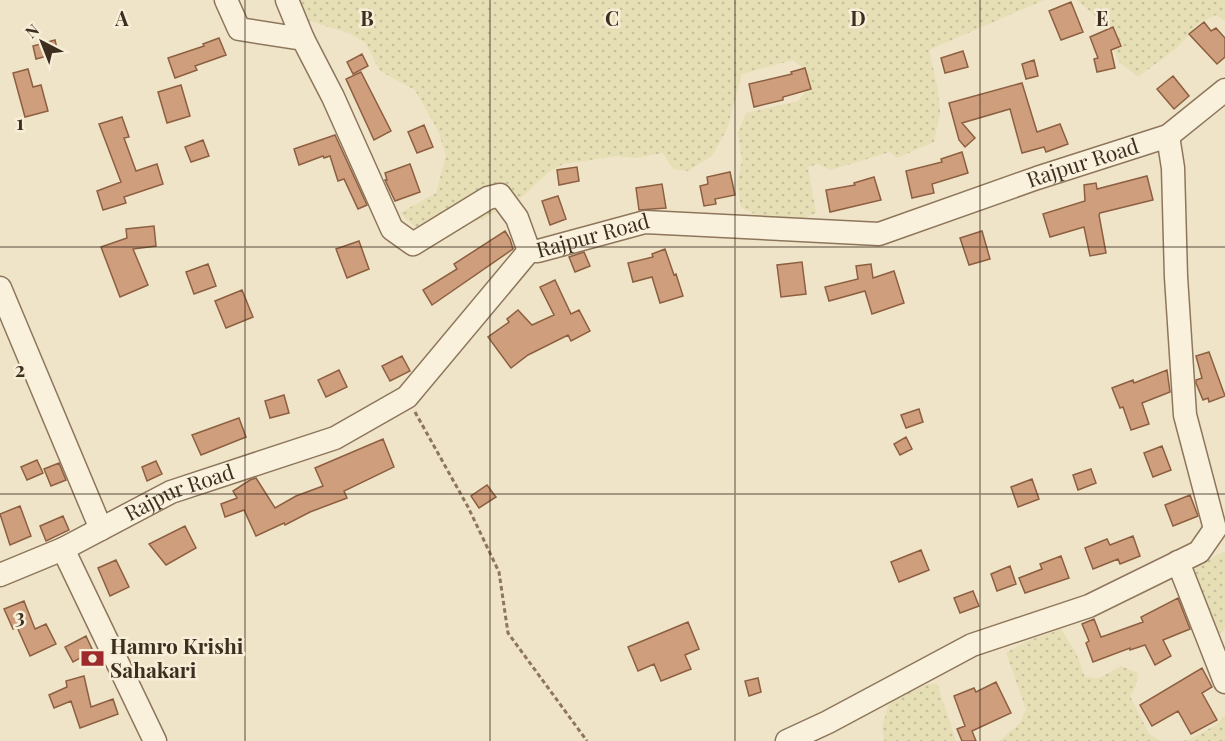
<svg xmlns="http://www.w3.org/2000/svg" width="1225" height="741" viewBox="0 0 1225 741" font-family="'Playfair Display',serif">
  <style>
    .farmland { fill: url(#farmland-dots) }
    .building { fill: #cf9f7d; stroke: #8d5f41; stroke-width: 1.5 }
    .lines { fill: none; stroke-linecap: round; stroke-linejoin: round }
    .minor-casing { stroke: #8d765c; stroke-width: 25 }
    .path { stroke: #8d765c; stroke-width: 3; stroke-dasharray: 4.5 3; stroke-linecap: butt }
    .minor { stroke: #faf1dc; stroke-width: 22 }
    .grid { fill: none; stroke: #3d2e20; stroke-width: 1.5; stroke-opacity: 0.55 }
    .labels { text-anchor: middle; stroke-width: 5; stroke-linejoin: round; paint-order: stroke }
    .street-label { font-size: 21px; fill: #3d2e20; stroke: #f7eed8 }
    .poi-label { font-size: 21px; font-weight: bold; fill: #3d2e20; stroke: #f7eed8; text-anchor: start }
    .grid-label { font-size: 20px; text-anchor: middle; font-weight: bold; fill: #3d2e20; stroke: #f7eed8; stroke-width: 5; stroke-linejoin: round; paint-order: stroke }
  </style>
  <defs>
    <pattern id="farmland-dots" width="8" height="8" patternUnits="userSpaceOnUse" patternTransform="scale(1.5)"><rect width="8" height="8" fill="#e6deb5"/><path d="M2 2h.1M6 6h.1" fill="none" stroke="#c6bf9b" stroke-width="1.8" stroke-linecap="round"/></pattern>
  </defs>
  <rect width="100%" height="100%" fill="#f0e4c8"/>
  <path class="farmland" d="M298 0H1044L929 50 938 90 940 112 934 142 897 158 890 152 831 170 818 164 808 167 816 213 802 219 762 218 741 207 737 183 742 160 738 133 746 113 798 101 808 88 804 69 793 60 742 74 727 129 712 156 688 171 673 169 663 153 635 158 617 156 563 164 549 172 523 196 487 217 447 231 421 232 400 213 436 193 446 156 438 131 415 90 380 71 365 42 348 33 307 20Z
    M1077 0H1225V21L1216 15 1199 23 1177 48 1138 77 1119 62 1100 20Z
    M1225 551V630L1218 634 1190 570Z
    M1061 629 1076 653 1085 677 1099 678 1121 666 1138 673 1135 688 1130 696 1149 734 1161 741H999L1020 723 1026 709 1006 653 1027 641Z
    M937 683 956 741H884L882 727 890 701 926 685Z
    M1225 715V741H1179L1188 740 1216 725Z"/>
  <path class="building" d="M1071 2 1083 32 1061 40 1049 11Z
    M1204 22 1211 31 1216 28 1225 38V57L1217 64 1189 34Z
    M1113 27 1121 46 1111 50 1115 68 1097 72 1094 59 1098 58 1090 37Z
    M219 38 226 55 195 66 197 70 175 78 168 58 204 46 203 44Z
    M55 40 58 53 36 59 33 46Z
    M963 51 968 67 945 73 941 58Z
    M362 54 368 66 353 74 347 62Z
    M1034 60 1038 76 1026 79 1022 64Z
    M805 68 811 89 783 97V100L754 107 749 84 792 74 791 72Z
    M28 69 33 87 41 85 48 111 25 117 13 73Z
    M361 72 391 131 374 140 346 79Z
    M1173 76 1189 96 1174 109 1157 89Z
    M1022 83 1037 132 1060 124 1068 144 1046 152 1044 147 1022 153 1010 109 962 123 975 138 965 147 959 140 949 103Z
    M181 85 190 116 167 123 158 92Z
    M122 117 129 137 124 138 136 171 157 164 163 184 124 197 126 203 103 210 97 191 121 182 99 124Z
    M424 125 433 147 417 153 408 132Z
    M335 135 367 205 358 209 344 179 338 181 330 156 324 158 323 156 299 165 294 149Z
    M203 140 209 156 191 162 185 147Z
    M962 152 968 173 932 184 934 193 912 198 906 171 942 162 941 159Z
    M410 164 420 192 395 201 385 180H387L385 173Z
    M577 167 579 181 559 185 557 170Z
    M730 172 735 195 715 199 716 204 704 206 700 186 708 184 707 177Z
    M1147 176 1153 200 1100 213 1099 215 1106 253 1090 256 1084 227 1050 237 1043 214 1085 201 1084 185 1096 183 1097 189Z
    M874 177 881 200 830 212 826 190 855 185 854 183Z
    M662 184 666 208 639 210 636 188Z
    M558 196 566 219 550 225 542 201Z
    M154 226 156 246 133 249 148 285 120 297 101 247 127 238 126 229Z
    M505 231 510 239 513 249 432 305 423 290 457 269 454 264Z
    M982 231 990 259 969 265 960 238Z
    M359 241 369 269 347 278 336 249Z
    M665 249 674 275 676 274 683 296 660 303 652 277 633 282 628 263 653 257 652 254Z
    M584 252 590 266 575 272 569 257Z
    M802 262 806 294 781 297 777 265Z
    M208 264 216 286 194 294 186 272Z
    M871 264 873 278 894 271 904 303 872 314 865 291 829 301 825 287 858 279 856 266Z
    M555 280 571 314 579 310 590 331 571 341 568 335 528 355 511 368 488 337 509 322 507 319 518 310 532 325 554 315 540 287Z
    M242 290 253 317 226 328 215 301Z
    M1209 352 1225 396 1209 402 1208 398 1203 400 1196 383V380L1202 378 1196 356Z
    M402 356 410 371 390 381 382 366Z
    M339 370 347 387 326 397 318 380Z
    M1167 370 1170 392 1142 403 1149 424 1131 430 1123 407 1120 408 1112 388 1133 380 1134 383Z
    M284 395 289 413 270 418 265 401Z
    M919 409 923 422 906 428 901 415Z
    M239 418 246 437 201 455 192 435Z
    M906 437 912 449 900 455 894 444Z
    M383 439 394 467 344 491 347 498 310 512 285 525 284 523 256 536 244 510 225 517 221 504 237 498 233 491 250 480 256 478 275 508 296 496 323 486 315 468Z
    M1162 446 1171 470 1153 477 1144 453Z
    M37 460 43 473 27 480 21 467Z
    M156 461 162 474 147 481 142 467Z
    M59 463 66 480 51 486 44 469Z
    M1091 469 1096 483 1078 490 1073 475Z
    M1032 479 1039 499 1018 507 1011 487Z
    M487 485 496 497 479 508 471 496Z
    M1190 495 1198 516 1173 526 1165 505Z
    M20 506 31 536 10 545 0 514Z
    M63 516 69 530 46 541 40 526Z
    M185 526 196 548 166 565 149 544Z
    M1133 536 1140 556 1120 564 1118 559 1093 569 1085 548 1107 539 1110 545Z
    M921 550 929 570 899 582 891 562Z
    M1061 556 1069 578 1025 593 1019 578 1042 569 1040 564Z
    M116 560 129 587 110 596 98 568Z
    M1010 566 1016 584 997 591 991 574Z
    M973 591 979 606 960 613 954 598Z
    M1178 598 1190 629 1163 640 1171 656 1155 665 1145 645 1130 650V648L1093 662 1086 643 1089 641 1082 624 1094 619 1101 637 1107 635 1143 622 1141 617Z
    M24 601 35 629 46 624 56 644 30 656 17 627 13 629 4 609Z
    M688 622 699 649 685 655 691 669 661 681 654 664 638 671 628 647Z
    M86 636 93 651 73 662 65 647Z
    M1202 668 1212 687 1202 693 1217 720 1191 734 1178 711 1152 726 1140 705Z
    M84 676 91 707 113 699 118 714 80 728 71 701 54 708 49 695 67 687 66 681Z
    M758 678 761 692 749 696 745 681Z
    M996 682 1011 713 972 731 976 741H962L957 729 965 726 954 696 974 688 976 692Z"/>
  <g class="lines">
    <defs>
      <g id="minor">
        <path d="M226 0 239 29 303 39 333 97 392 229 413 244 488 198 500 195 517 218 529 251"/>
        <path d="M287 0 303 39"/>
        <path d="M0 288 101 529"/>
        <path d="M63 549 155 741"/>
        <path d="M1178 562 1225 682"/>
        <path id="s1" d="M0 575 63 549 171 492 335 438 407 397 529 251H538L645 222 879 234 1037 178 1168 136 1225 90"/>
        <path d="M787 741 828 722 972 645 1089 606 1199 552 1215 529 1185 415 1176 277 1173 168 1168 136"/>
      </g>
    </defs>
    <use href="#minor" class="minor-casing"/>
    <path class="path" d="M415 412 468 507 499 572 508 633 587 741"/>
    <use href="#minor" class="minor"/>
  </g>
  <path class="grid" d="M245 0V741M490 0V741M735 0V741M980 0V741M0 247H1225M0 494H1225"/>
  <defs>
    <symbol id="bank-bare" viewBox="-9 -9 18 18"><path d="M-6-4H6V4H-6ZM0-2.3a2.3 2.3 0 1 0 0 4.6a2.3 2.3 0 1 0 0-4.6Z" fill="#9e2a2b" stroke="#f7eed8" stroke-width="2.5" paint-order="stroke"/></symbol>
  </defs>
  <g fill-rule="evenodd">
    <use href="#bank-bare" x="76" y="642" width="33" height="33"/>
  </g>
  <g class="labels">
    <g class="street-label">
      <text dy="7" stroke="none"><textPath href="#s1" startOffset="1206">Rajpur Road</textPath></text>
      <text dy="7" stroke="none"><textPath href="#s1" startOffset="702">Rajpur Road</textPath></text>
      <text dy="7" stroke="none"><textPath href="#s1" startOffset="198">Rajpur Road</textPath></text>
    </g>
    <g class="poi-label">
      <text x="110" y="654">Hamro Krishi<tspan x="110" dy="24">Sahakari</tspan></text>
    </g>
  </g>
  <g class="grid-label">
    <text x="122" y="26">A</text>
    <text x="367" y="26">B</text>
    <text x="612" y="26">C</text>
    <text x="858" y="26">D</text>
    <text x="1102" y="26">E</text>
    <text x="20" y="130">1</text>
    <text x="20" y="377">2</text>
    <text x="20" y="624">3</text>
  </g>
  <g transform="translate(42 42) rotate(318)" stroke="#f7eed8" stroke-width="4.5" paint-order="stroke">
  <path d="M0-4.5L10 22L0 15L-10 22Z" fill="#3d2e20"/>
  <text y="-9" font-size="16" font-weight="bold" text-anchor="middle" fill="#3d2e20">N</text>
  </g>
</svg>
